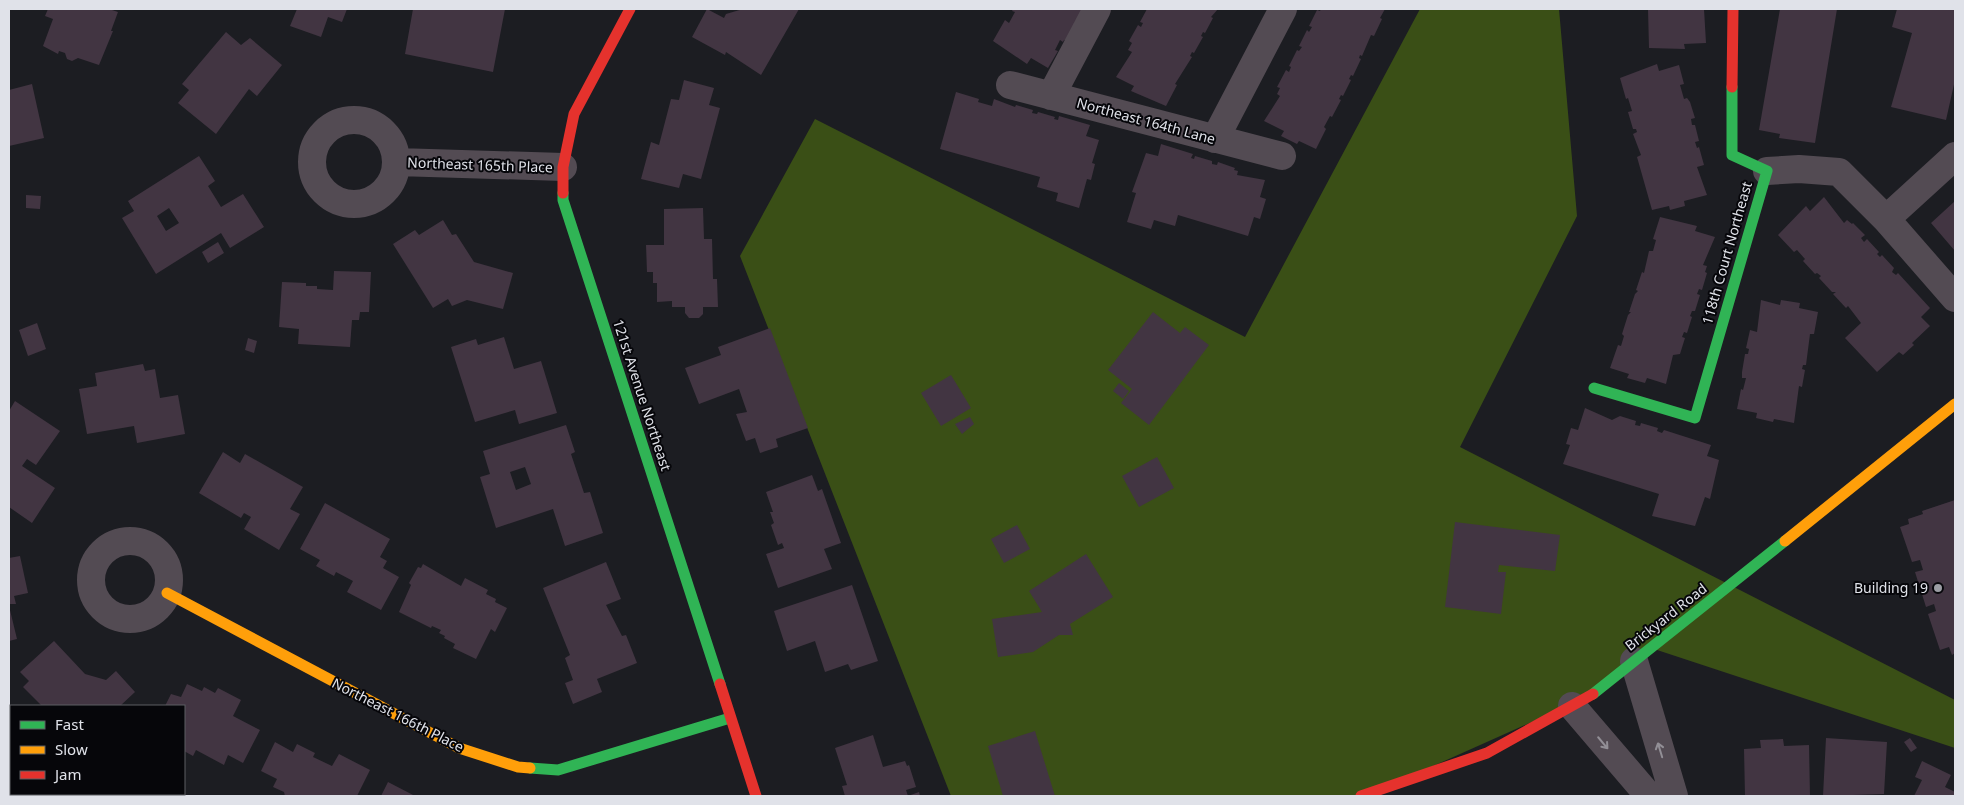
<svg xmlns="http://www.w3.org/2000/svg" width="1964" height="805" viewBox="0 0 1964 805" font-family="'Noto Sans',sans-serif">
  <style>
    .forest { fill: #3a4f16 }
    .building { fill: #423542; fill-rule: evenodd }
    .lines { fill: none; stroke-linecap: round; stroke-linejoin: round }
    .street { stroke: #534b53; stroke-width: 28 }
    .fast { stroke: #30b455; stroke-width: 11 }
    .slow { stroke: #ff9f0a; stroke-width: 11 }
    .jam { stroke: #e5322d; stroke-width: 11 }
    .oneway { stroke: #928f96 }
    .poi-dot { fill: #9b9da3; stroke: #06060a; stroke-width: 2 }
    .labels { text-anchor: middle; stroke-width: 4; stroke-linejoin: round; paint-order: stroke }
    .street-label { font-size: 14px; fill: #e0e2e9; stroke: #06060a }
    .poi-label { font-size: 14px; fill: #e0e2e9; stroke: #06060a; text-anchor: end }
  </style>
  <rect width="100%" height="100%" fill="#1c1d22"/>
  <path class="forest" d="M1420 9H1559L1577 216 1460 447 1955 700V748L1651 648 1592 695 1366 796H951L740 256 815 119 1245 337Z"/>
  <path class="building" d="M48 9H109L118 12 111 31H113L99 65 78 58 72 61 67 59 65 53 59 51 58 54 43 46 53 19 45 16Z
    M297 9H347L342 22 328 17 321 37 290 26Z
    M413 9H505L493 72 405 54Z
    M707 9 724 18 726 14 743 9H799L761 75 726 52 725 55 692 37Z
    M1013 9H1084L1074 23 1076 25 1067 41 1064 40 1063 42 1060 40 1055 50 1058 51 1048 68 1031 58 1027 64 993 41 1005 20 1009 23 1015 12 1012 11Z
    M1147 9H1218L1211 17 1213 18 1205 33 1203 32 1201 36 1203 37 1194 53 1192 52 1190 56 1192 57 1175 84 1177 85 1166 106 1131 91 1134 86 1116 77 1132 52 1128 50 1132 43 1129 41 1138 25 1141 27 1143 23 1140 22Z
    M1321 9H1385L1380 18 1382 19 1374 36 1371 35 1362 56 1360 55 1359 58 1361 59 1353 76 1351 75 1349 79 1351 80 1343 96 1341 95 1339 99 1341 100 1332 117 1330 116 1324 127 1326 129 1316 149 1299 141 1297 144 1281 136 1284 131 1264 121 1280 96 1277 94 1280 88 1277 87 1286 70 1289 72 1291 67 1289 66 1297 50 1299 51 1302 47 1299 46 1307 30 1309 32 1312 27 1309 26 1317 10 1320 11Z
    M1648 9H1704L1706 43 1684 44 1685 49 1649 48Z
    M1780 9H1837L1815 143 1779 138 1780 134 1759 130Z
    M1897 9H1955V80L1946 120 1891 107 1912 33 1892 27Z
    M226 32 241 45 250 38 282 65 257 96 249 89 216 134 178 103 189 90 182 84Z
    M1657 64 1659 71 1679 65 1684 84 1680 85 1684 99 1687 98 1690 102 1695 118 1691 119 1692 125H1695L1699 141 1695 142 1697 148 1699 147 1704 165 1697 167 1707 195 1684 201 1685 206 1670 210 1669 206 1652 210 1637 157 1641 155 1633 134 1637 132 1636 129H1633L1628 112 1632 111 1628 98 1626 99 1620 78Z
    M684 80 714 88 709 105 720 108 701 179 683 174 679 188 641 179 651 142 659 145 671 99 679 100Z
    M32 84 44 138 9 146V90Z
    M956 92 979 99 978 102 992 106 994 99 1015 107 1016 105 1033 110 1032 113 1037 114 1038 112 1055 117 1054 119 1058 120 1059 116 1090 125 1086 136 1099 140 1092 163 1095 164 1091 180 1087 179 1079 208 1056 201 1058 193 1037 187 1040 177 940 149Z
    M1161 144 1193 154 1191 158 1194 159 1195 156 1212 161V164L1217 165 1218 162 1235 168 1234 170 1238 171 1237 175 1265 180 1260 197 1266 199 1260 219 1254 217 1248 236 1178 215 1175 226 1154 220 1151 229 1127 222 1136 193 1132 192 1146 153 1158 156Z
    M199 156 215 181 208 186 221 207 243 194 264 227 230 248 221 233 156 274 122 218 134 211 128 201ZM169 208 179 223 166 231 157 216Z
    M26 195 41 196 40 209 26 208Z
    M1824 197 1844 223 1847 220 1852 224 1853 223 1865 235 1861 238 1864 242 1867 239 1879 252 1877 254 1880 257 1882 255 1894 268 1892 272 1896 275 1898 273 1930 308 1921 317 1930 326 1912 343 1914 345 1903 355 1899 352 1877 372 1845 338 1861 323 1848 306 1846 308 1833 294 1836 292H1832L1819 278 1821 276 1817 273 1815 274 1803 261 1805 259 1797 250 1794 252 1778 235 1806 206 1810 211Z
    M1955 201V251L1931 223Z
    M703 208 704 239H712L713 279H717L718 307H703V314L699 318H689L685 313V307H672V301L657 302V283H653V272H647L646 245H664V209Z
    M1660 217 1697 226 1695 231 1715 237 1703 265 1707 266 1705 272 1707 273 1702 290 1699 289 1697 294 1700 295 1695 311H1692L1690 316 1692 317 1687 333 1684 332 1682 337 1685 338 1680 354 1673 355 1666 384 1647 378 1645 383 1627 378 1629 374 1610 368 1618 345 1621 346 1624 336 1622 334 1628 315 1631 312H1629L1635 294 1638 291 1636 290 1642 272 1644 273 1649 251H1653L1656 240 1653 239Z
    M443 220 452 235 456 234 474 262 513 273 503 309 467 300 452 306 448 299 433 308 393 244 415 230 419 235Z
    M218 242 224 253 208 263 202 252Z
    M334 271 371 272 369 312H360L359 320H352L350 347 298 344 299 329 279 327 282 282 306 283V286H317V289L333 290Z
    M1761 300 1780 305 1781 300 1800 303 1799 308 1818 312 1814 334H1810L1806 365H1803L1802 369 1805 370 1802 387 1799 386 1794 423 1774 419 1773 422 1756 418 1757 413 1737 409 1741 389 1743 390 1746 378H1742V372L1745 354H1748L1749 349 1746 348 1750 330 1757 332Z
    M1153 312 1180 333 1185 327 1209 345 1149 425 1121 403 1132 389 1108 370Z
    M37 323 46 349 28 356 19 330Z
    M770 328 808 428 776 439 778 447 760 453 755 438 746 441 736 414 747 412 739 389 699 404 685 368 721 355 718 347Z
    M504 337 514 369 541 361 557 413 519 424 515 410 475 422 451 347 476 339 478 345Z
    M248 338 257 341 254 353 245 350Z
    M143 364 145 371 155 369 160 398 178 395 185 434 137 443 134 426 87 434 79 389 97 386 95 373Z
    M951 375 971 408 941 426 921 393Z
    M1119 383 1129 391 1123 399 1113 391Z
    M15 401 60 431 36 465 27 459 22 466 55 488 32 523 9 507V411Z
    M1585 408 1612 420 1620 416 1636 421 1635 425 1640 426 1641 423 1658 428 1657 431 1662 433 1664 430 1711 445 1707 456 1719 460 1710 499 1705 497 1695 526 1652 516 1659 494 1563 464 1570 445 1566 444 1571 428 1578 430Z
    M970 417 974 424 962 434 955 424Z
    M566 425 575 452 571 454 584 493 590 492 603 533 565 546 553 509 496 528 480 477 490 474 483 451ZM525 467 531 484 516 490 510 472Z
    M223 452 240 463 245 454 303 487 290 509 300 514 279 550 244 529 251 517 244 513 241 518 199 493Z
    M1157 457 1174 488 1139 507 1122 476Z
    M812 475 818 491 822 489 841 543 824 549 832 569 778 588 766 554 784 548 782 543 778 545 771 525 774 523 770 512H773L766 492Z
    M1955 500V653L1952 655 1949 647 1940 650 1928 614 1936 611 1934 604 1926 607 1915 572 1923 570 1920 560 1912 562 1900 527 1909 524 1908 519 1923 514 1922 511Z
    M325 503 390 539 380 557 387 561 383 568 399 577 381 610 347 592 353 581 336 572 334 576 316 566 320 560 300 549Z
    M1455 522 1560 535 1555 571 1499 565 1498 572H1506L1501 614 1445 607Z
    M1017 525 1030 549 1004 563 991 539Z
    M1086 554 1113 597 1070 624 1073 635H1059L1033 652 998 657 992 619 1042 612 1029 591Z
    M20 556 28 593 14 596 16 604H9V558Z
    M606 562 621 599 606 605 622 636 626 635 637 663 597 679 602 692 573 704 565 683 573 680 565 658 570 655 543 588Z
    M423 564 461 586 465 578 488 590 486 594 496 599 495 602 507 608 495 632 491 629 476 659 453 648 455 644 444 638 445 636 439 633 441 630 432 626 431 628 399 612 411 585 409 583 418 567 421 568Z
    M852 585 878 661 851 670 848 664 825 672 815 641 787 651 774 611Z
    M9 606 17 639 9 641Z
    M54 641 85 674 106 680 116 671 135 692 120 706H42L23 687 29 681 20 672Z
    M187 684 202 691 204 687 215 693 218 688 241 700 233 716 260 730 243 763 228 755 224 765 196 750 193 756 184 751V706H165L171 694 181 697Z
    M1035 731 1055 796H1003L988 746Z
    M873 735 883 767 905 761 907 766 909 765 916 787 906 790 908 796 919 792 920 796H845L842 786 847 785 835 748Z
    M1826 738 1887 742 1884 794 1823 796Z
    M1910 738 1917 748 1911 752 1904 742Z
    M1783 739 1784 746 1809 745 1810 796H1745L1744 749 1761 748 1760 740Z
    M275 742 293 752 297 744 315 753 313 757 332 766 339 754 370 770 357 796H285L284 792 273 787 277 779 261 771Z
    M1922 761 1951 775 1945 787 1955 792V796H1914L1922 780 1915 777Z
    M388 782 415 796H381Z"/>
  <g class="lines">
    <path class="street" d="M1010 85 1282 156
      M1051 96 1097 9
      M312 162a42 42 0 1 1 84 0a42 42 0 1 1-84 0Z
      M1215 139 1283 9
      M397 162 563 167
      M1767 171 1799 169 1839 172 1886 219 1955 156
      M1886 219 1955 298
      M91 580a39 39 0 1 1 78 0a39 39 0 1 1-78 0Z
      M1634 661 1674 796
      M1572 706 1649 796"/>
    <path class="fast" d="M563 193V200L720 684
      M1594 388 1695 418 1767 171 1732 155V87
      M1593 694 1785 541
      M530 768 558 770 730 718"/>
    <path class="slow" d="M1785 541 1955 404
      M167 593 459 748 518 767 530 768"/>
    <path class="jam" d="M1732 87 1733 9
      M563 193V167L574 114 630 9
      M720 684 756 796
      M1361 796 1487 753 1593 694"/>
  </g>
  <defs><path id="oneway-shaft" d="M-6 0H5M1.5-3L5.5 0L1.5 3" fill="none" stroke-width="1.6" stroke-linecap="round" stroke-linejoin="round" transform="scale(1.25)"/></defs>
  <g class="oneway">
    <use href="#oneway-shaft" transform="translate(1603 743) rotate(50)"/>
    <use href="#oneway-shaft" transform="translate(1660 750) rotate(-107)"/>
  </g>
  <circle class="poi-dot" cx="1938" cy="588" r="5"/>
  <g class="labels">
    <g class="street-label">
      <text transform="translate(1146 121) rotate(15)" y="5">Northeast 164th Lane</text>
      <text transform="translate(480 165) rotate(2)" y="5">Northeast 165th Place</text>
      <text transform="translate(1727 253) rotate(-74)" y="5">118th Court Northeast</text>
      <text transform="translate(642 395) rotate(72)" y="5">121st Avenue Northeast</text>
      <text transform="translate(1666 617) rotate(-38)" y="5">Brickyard Road</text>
      <text transform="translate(398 715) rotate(27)" y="5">Northeast 166th Place</text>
    </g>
    <g class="poi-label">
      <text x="1928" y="593">Building 19</text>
    </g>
  </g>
  <rect width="1964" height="805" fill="none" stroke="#e0e2e9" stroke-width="20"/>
  <rect x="10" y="705" width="175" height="90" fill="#06060a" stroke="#5d5e63"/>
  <rect x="20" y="721" width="25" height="8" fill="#30b455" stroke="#5d5e63"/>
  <text x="55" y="730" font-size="15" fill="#e0e2e9">Fast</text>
  <rect x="20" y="746" width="25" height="8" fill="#ff9f0a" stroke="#5d5e63"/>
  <text x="55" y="755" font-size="15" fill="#e0e2e9">Slow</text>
  <rect x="20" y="771" width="25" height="8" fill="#e5322d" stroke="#5d5e63"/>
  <text x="55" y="780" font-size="15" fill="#e0e2e9">Jam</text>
</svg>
